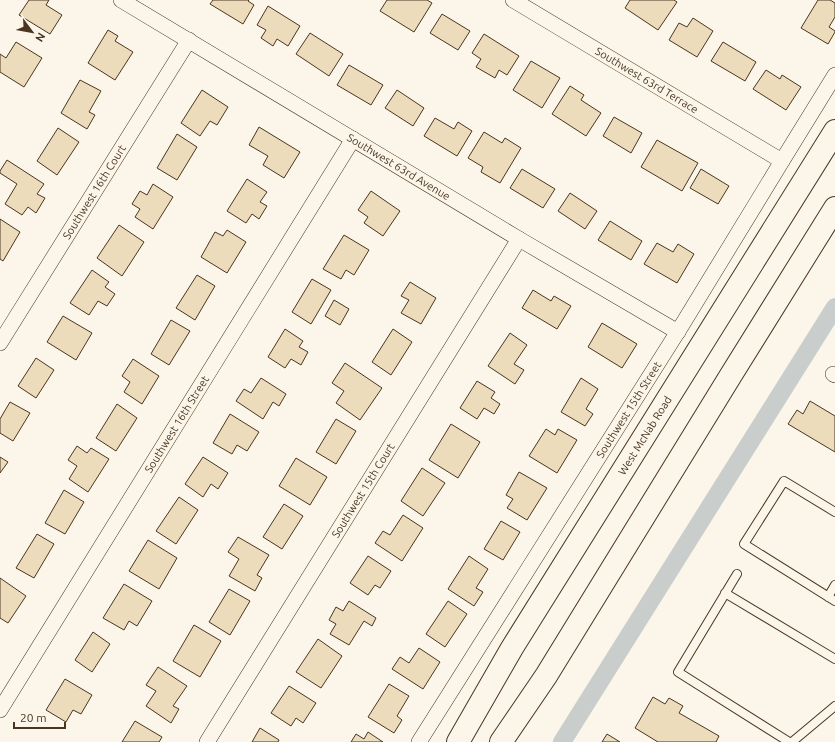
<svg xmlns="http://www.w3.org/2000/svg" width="835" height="742" viewBox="0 0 835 742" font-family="Ubuntu,sans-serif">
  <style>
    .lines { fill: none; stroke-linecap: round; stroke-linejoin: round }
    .canal { stroke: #c9cecd; stroke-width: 18 }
    .building { fill: #ecdcbc; stroke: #4a3520 }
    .service-casing { stroke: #4a3520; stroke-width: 10 }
    .minor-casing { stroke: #4a3520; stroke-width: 16 }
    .primary-casing { stroke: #4a3520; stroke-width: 24 }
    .service { stroke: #fbf6e9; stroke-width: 8 }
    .minor { stroke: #fbf6e9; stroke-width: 15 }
    .primary { stroke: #fbf6e9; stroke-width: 22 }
    .labels { text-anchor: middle; stroke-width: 3; stroke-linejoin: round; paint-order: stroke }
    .street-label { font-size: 11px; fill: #4a3520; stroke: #fbf6e9 }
  </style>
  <rect width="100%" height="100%" fill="#fbf6e9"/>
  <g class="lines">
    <path class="canal" d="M562 742 835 307"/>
  </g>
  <path class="building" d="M29 0H49L46 5 62 15 50 34 19 15Z
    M213 0H249L248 1 254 5 243 24 210 4Z
    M387 0H427L432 3 414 32 380 11Z
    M630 0H674L677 2 658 30 625 8Z
    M818 0H830L835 3V17L829 27 835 31V32L828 44 801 28Z
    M268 6 300 26 288 46 277 39 273 46 261 38 266 30 257 25Z
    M442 14 470 31 458 50 430 33Z
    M693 18 713 31 697 57 669 40 679 23 687 27Z
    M108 30 118 36 115 41 133 52 115 80 88 63Z
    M310 33 343 54 329 76 296 54Z
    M484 34 519 56 507 75 499 70 495 78 476 67 481 59 472 53Z
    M16 42 42 58 24 87 0 72V54L6 58Z
    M723 42 756 62 745 81 711 61Z
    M531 61 560 78 542 108 513 90Z
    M349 65 383 85 371 105 337 85Z
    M766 70 780 79 782 75 801 87 786 110 753 89Z
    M80 80 101 91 89 112 95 115 87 129 61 113Z
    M570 86 584 95 581 100 601 113 586 136 552 114Z
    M202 90 228 107 217 125 210 121 200 136 181 123Z
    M397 90 424 108 413 126 385 108Z
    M614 117 642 133 631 153 603 136Z
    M435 118 454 129 458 122 472 131 457 156 424 136Z
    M259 127 300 152 284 178 263 165 268 156 249 145Z
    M58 128 79 142 57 175 37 161Z
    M484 132 502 143 505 138 521 148 500 183 481 172 483 167 468 158Z
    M177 134 197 147 177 180 157 168Z
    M657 140 698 163 682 191 641 167Z
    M7 160 44 184 37 194 45 198 36 213 28 207 22 215 5 204 17 184 0 173V171Z
    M522 169 555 189 543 208 510 188Z
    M701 169 729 186 718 204 690 188Z
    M247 179 267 192 260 202 267 206 259 219 252 214 246 223 227 211Z
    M153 184 173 197 153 229 135 217 140 209 132 204 140 191 147 195Z
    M371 191 400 211 383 236 364 223 368 217 358 210Z
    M570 193 597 211 585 229 558 211Z
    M0 219 20 232 3 261 0 259Z
    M610 221 642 241 631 260 598 240Z
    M119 225 144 242 122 276 97 258Z
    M227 230 246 242 227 273 201 257 215 232 223 236Z
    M344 235 369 250 354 275 346 270 341 279 323 269Z
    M657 243 673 252 678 244 694 254 677 283 644 264Z
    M92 270 109 282 105 287 115 294 107 306 98 301 89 315 70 303Z
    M197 275 215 286 195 320 176 308Z
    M312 279 331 290 311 324 292 312Z
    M410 282 436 298 421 324 401 313 409 300 401 296Z
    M533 290 551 301 554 296 571 306 557 329 522 308Z
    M334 300 349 309 340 325 325 316Z
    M63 316 92 333 76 360 47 342Z
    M171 320 190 331 169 365 151 354Z
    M602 323 637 344 622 368 588 347Z
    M285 329 303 341 299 347 308 352 301 365 291 359 285 368 268 357Z
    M393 329 412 342 391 375 372 362Z
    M510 333 527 345 514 364 524 370 515 384 488 366Z
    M36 358 54 370 36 398 18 386Z
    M133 359 159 376 142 404 124 392 130 382 122 376Z
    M345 363 382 388 360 420 336 403 344 391 332 383Z
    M261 378 286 394 279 406 273 402 263 419 236 401 244 389 251 393Z
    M581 378 598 389 586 409 593 414 585 426 561 412Z
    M477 381 495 392 491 398 500 404 494 414 484 408 477 419 460 408Z
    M810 401 835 416V452L788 424 797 410 803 414Z
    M10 402 30 413 13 441 0 433V419Z
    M117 404 137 418 116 451 96 438Z
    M230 414 259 432 247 451 237 445 232 454 213 443Z
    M336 419 356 431 336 464 316 452Z
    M451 424 480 442 458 478 429 460Z
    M546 429 555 435 558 429 577 440 557 473 529 456Z
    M77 446 87 453 91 448 109 459 88 492 69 479 77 466 68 460Z
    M0 457 8 462 0 473Z
    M203 457 228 473 218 489 211 484 203 497 185 484Z
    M296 458 327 477 310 505 279 486Z
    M422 468 445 483 423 516 401 501Z
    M519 472 547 488 527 520 507 508 513 499 506 495Z
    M64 490 84 502 65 534 45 523Z
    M179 497 198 510 176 544 156 531Z
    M284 504 303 516 282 549 263 537Z
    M403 515 423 528 402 561 375 543 383 531 390 535Z
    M501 521 520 532 503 560 484 549Z
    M37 534 54 544 34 578 16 568Z
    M238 537 269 555 257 575 262 578 255 591 229 576 239 559 228 552Z
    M148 540 177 558 159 589 129 571Z
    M368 556 391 571 380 588 375 585 368 595 350 583Z
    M469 556 488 569 476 588 483 592 474 606 448 589Z
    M0 578 26 596 8 623 0 618Z
    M124 584 152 601 137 626 129 621 124 630 103 618Z
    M229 589 250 601 230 635 209 622Z
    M349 601 376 618 372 626 364 621 349 645 330 634 336 624 329 620 336 607 343 611Z
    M448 601 467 614 445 647 426 634Z
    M194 625 221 641 200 677 173 661Z
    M93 632 110 644 92 672 75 660Z
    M318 639 342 656 321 688 296 672Z
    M419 648 440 662 423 689 392 669 400 657 409 663Z
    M158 667 187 686 173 706 179 709 171 723 146 706 156 691 146 685Z
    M65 679 92 695 81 714 73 710 66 722 46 710Z
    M389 684 409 696 397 716 402 720 394 733 368 717Z
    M289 686 316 703 303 723 296 718 291 726 271 713Z
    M653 697 665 704 669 698 683 706 679 713 719 736 716 742H658L635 728Z
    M135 721 162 737 159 742H122Z
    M260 728 279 740 278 742H252Z
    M368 732 383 742H351L356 734 364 739Z
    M607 734 620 742H602Z"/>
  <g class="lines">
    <defs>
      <path id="service" d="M835 512 784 481 744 544 835 601
        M737 574 678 672 789 742
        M725 593 835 659
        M828 597 835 585
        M792 742 835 706"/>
      <g id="minor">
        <path id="s1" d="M121 0 519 239 678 332"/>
        <path id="s2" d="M513 0 782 161"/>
        <path id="s3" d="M0 343 189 40"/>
        <path d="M833 374 835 375"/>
        <path id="s4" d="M0 710 353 139"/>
        <path id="s5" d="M207 742 519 239"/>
        <path id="s6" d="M419 742 682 325 782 161 835 75"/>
      </g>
      <g id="primary">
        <path id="s7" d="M458 742 512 648 835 131"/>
        <path d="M501 742 546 676 731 375 835 208"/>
      </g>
    </defs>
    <use href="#service" class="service-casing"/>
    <use href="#minor" class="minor-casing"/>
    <use href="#primary" class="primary-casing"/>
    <use href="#service" class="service"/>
    <use href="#minor" class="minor"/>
    <use href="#primary" class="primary"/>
  </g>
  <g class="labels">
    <g class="street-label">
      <text dy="4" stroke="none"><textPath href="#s2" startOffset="156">Southwest 63rd Terrace</textPath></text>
      <text dy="4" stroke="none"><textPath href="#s1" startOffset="324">Southwest 63rd Avenue</textPath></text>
      <text dy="4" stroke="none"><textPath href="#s3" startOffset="178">Southwest 16th Court</textPath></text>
      <text dy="4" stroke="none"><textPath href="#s6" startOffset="393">Southwest 15th Street</textPath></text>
      <text dy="4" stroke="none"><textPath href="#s4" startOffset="336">Southwest 16th Street</textPath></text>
      <text dy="4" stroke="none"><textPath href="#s7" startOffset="359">West McNab Road</textPath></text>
      <text dy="4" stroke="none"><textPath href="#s5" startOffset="296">Southwest 15th Court</textPath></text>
    </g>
  </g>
  <g transform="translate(32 32) rotate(122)" stroke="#fbf6e9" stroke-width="3" paint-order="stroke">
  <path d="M0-3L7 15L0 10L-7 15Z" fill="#4a3520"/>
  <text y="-6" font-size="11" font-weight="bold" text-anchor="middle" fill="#4a3520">N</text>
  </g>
  <path d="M14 722v6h51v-6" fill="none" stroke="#4a3520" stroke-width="2"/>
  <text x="20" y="722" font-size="12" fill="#4a3520" stroke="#fbf6e9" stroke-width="3" paint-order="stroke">20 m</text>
</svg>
